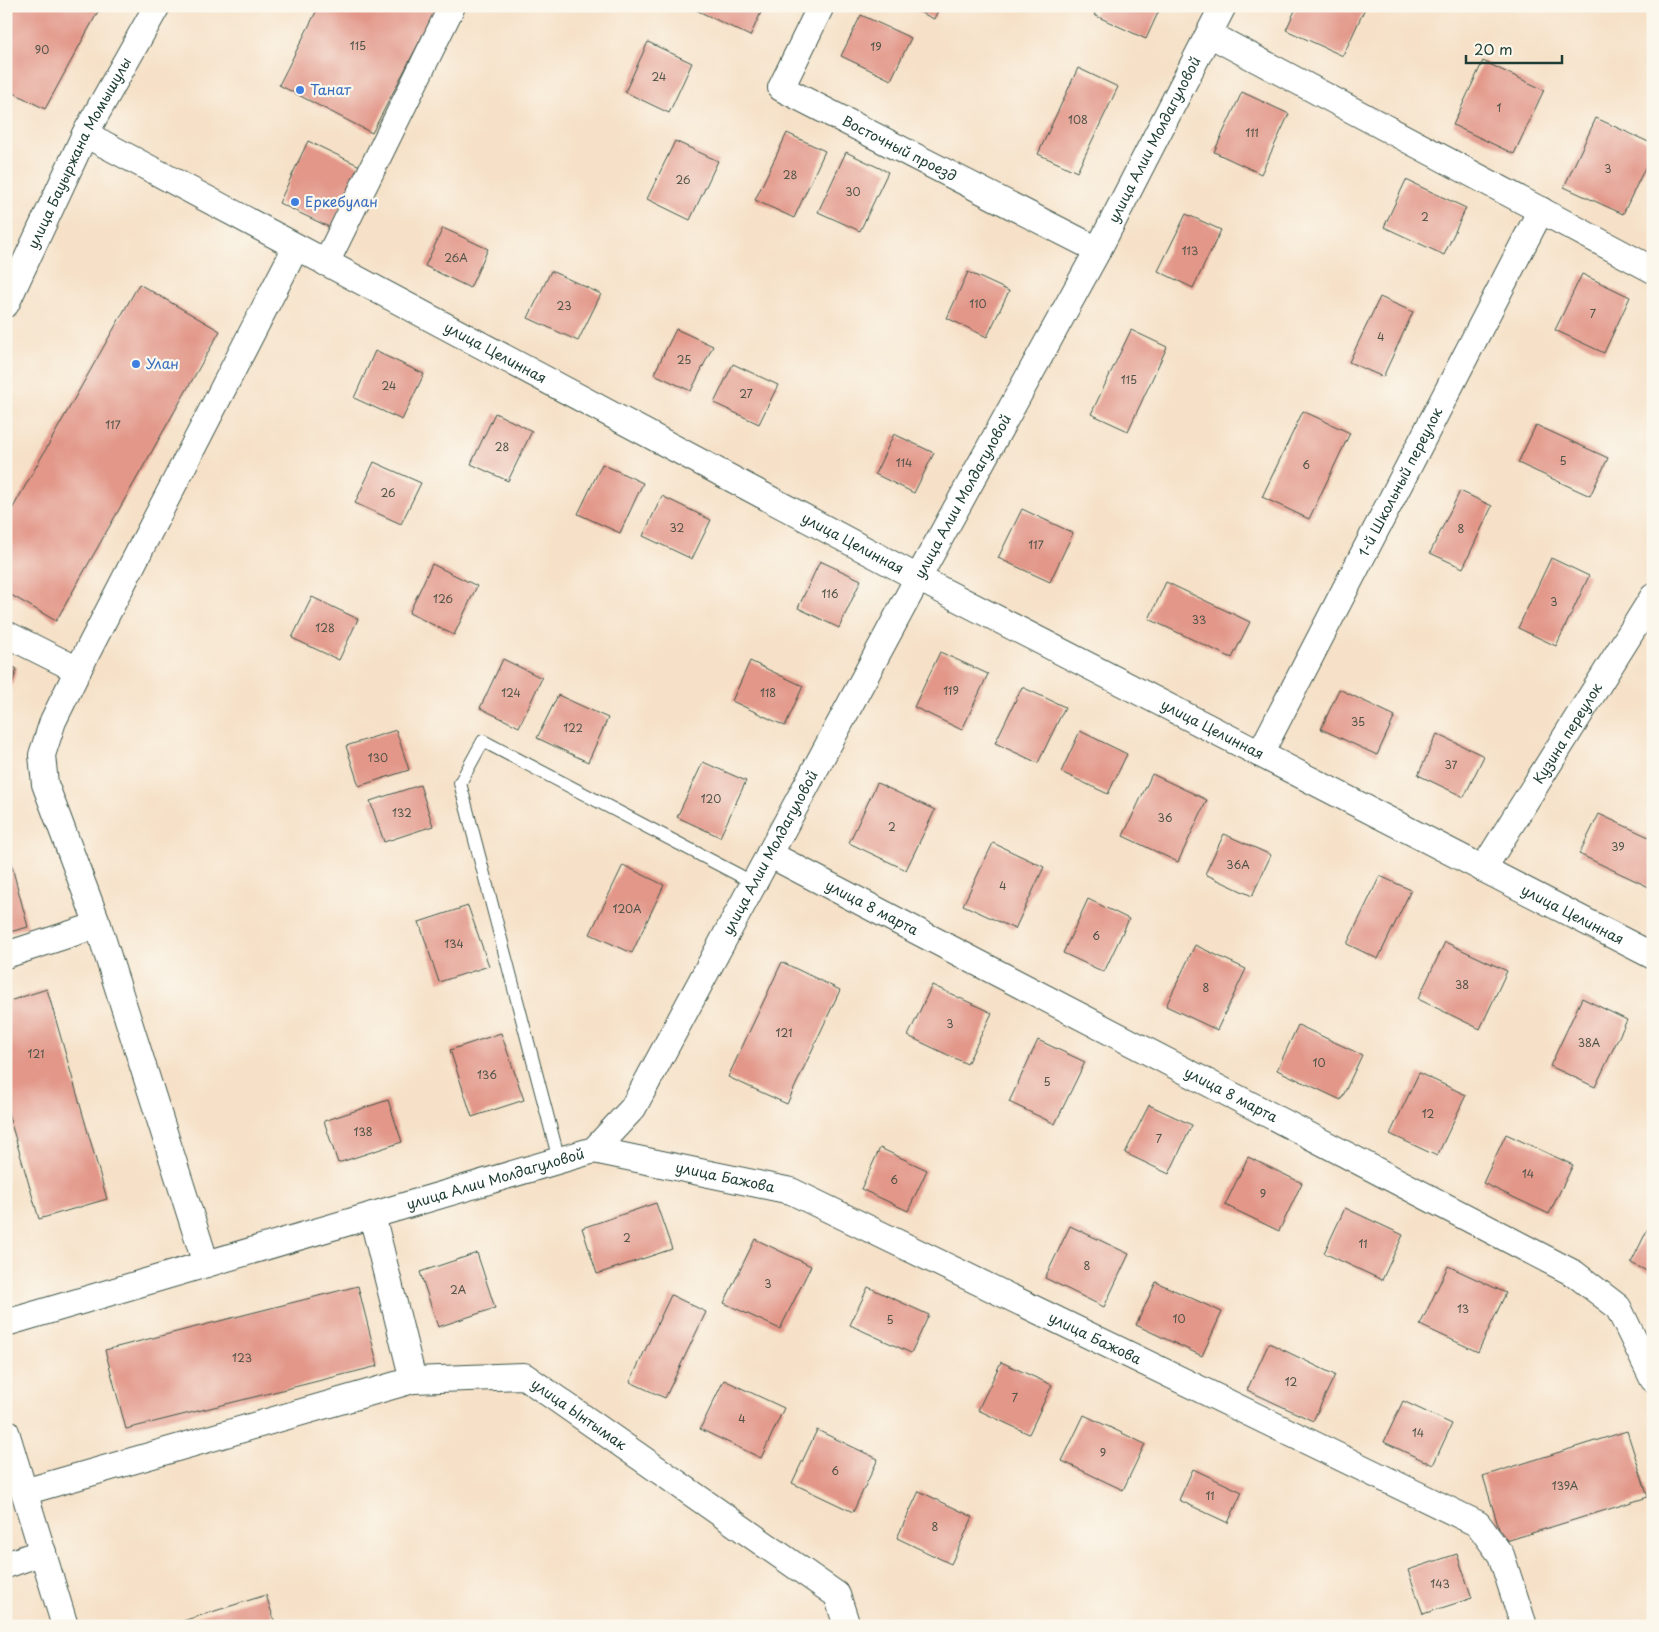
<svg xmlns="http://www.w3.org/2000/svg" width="1659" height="1632" viewBox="0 0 1659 1632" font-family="'Playpen Sans',sans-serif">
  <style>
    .building { fill: #e29789 }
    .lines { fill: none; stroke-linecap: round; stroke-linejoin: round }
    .service-casing { stroke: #3f564a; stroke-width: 14 }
    .minor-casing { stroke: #3f564a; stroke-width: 28 }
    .service { stroke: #fff; stroke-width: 12 }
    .minor { stroke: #fff; stroke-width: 26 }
    .shop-dot { fill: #3f7fe0; stroke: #fbf7ec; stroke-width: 2 }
    .labels { text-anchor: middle; stroke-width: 4.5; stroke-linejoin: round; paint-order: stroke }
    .number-label { font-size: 11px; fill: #505449 }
    .shop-label { font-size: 14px; fill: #366cbe; stroke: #fbf7ec; text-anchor: start }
    .street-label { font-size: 14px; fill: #1f3d34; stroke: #fbf7ec }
  </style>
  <rect width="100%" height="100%" fill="#fbf7ec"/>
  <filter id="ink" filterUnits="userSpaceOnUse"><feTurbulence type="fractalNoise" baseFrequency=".02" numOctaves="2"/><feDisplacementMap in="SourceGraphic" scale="10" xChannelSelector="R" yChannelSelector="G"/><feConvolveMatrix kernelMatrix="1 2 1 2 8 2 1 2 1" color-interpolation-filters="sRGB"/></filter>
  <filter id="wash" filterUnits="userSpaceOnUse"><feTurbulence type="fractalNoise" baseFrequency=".0096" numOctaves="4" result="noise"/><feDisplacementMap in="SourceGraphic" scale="20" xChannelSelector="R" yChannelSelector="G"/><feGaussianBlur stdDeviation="1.12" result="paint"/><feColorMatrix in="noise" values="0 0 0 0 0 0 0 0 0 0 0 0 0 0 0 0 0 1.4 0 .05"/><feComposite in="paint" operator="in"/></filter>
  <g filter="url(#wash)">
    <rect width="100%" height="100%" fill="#f6e1c8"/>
    <g id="blocks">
      <path class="building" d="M9 6H101L45 109 6 89V12Z
        M319 6H438L372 133 279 85Z
        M693 6H764L750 36 692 8Z
        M907 6H940L934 19Z
        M1099 6H1161L1146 39 1094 15Z
        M1297 6H1366L1343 56 1286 30Z
        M861 15 911 38 891 80 841 56Z
        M648 42 692 63 669 113 625 92Z
        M1483 61 1544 90 1514 154 1453 125Z
        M1078 68 1118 87 1077 172 1038 154Z
        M1242 92 1289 114 1261 174 1214 152Z
        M1596 118 1653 144V151L1623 214 1564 187Z
        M787 133 825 151 794 218 755 200Z
        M308 141 360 166 331 228 279 203Z
        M675 141 718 161 690 220 647 199Z
        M846 152 888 172 860 231 818 212Z
        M1406 180 1466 208 1444 255 1384 227Z
        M1186 214 1221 230 1193 288 1158 271Z
        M443 228 488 249 470 288 425 266Z
        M551 271 601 294 578 341 528 318Z
        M968 272 1009 291 987 337 947 318Z
        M1582 274 1630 297 1604 353 1555 330Z
        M139 284 220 331 56 621 6 592V520Z
        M1380 297 1413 312 1383 377 1349 362Z
        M676 329 713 346 691 391 654 374Z
        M1131 330 1167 347 1128 431 1091 414Z
        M375 351 424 374 402 420 354 398Z
        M733 364 778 385 759 424 714 403Z
        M1303 411 1350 433 1309 519 1262 497Z
        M495 413 532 431 508 481 471 464Z
        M1536 425 1608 458 1590 496 1518 463Z
        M894 434 934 453 914 493 875 474Z
        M374 462 421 483 401 524 355 503Z
        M602 464 643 483 620 533 578 514Z
        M1460 491 1492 506 1463 568 1430 553Z
        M662 496 711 520 692 559 643 536Z
        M1022 509 1073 533 1050 582 998 558Z
        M1551 558 1589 576 1556 646 1518 628Z
        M820 561 861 580 839 628 798 608Z
        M432 564 477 586 454 635 409 613Z
        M1166 582 1250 622 1232 658 1149 619Z
        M312 597 358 619 339 660 292 638Z
        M940 652 988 674 962 730 914 707Z
        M503 659 542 678 519 727 480 708Z
        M750 661 803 686 785 726 732 701Z
        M6 663 17 669 7 699H6Z
        M1022 687 1065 707 1038 763 995 743Z
        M1339 689 1395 716 1377 755 1321 729Z
        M558 695 608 718 588 762 537 738Z
        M396 730 409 770 359 786 346 746Z
        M1080 731 1127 754 1108 794 1061 772Z
        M1437 734 1484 756 1464 797 1418 775Z
        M703 762 746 781 720 837 677 817Z
        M1152 774 1207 800 1178 862 1123 836Z
        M877 783 935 810 906 870 849 843Z
        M420 785 433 826 384 842 370 801Z
        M1599 814 1653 839V889L1579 854Z
        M1224 834 1271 855 1252 896 1205 874Z
        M993 843 1044 867 1015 929 963 905Z
        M6 844 28 927 6 933Z
        M623 865 664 885 632 953 590 934Z
        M1380 876 1411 890 1378 959 1347 944Z
        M1088 899 1129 919 1104 972 1063 953Z
        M468 906 489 966 439 982 419 922Z
        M1445 942 1507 971 1480 1029 1418 999Z
        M1195 945 1246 969 1217 1030 1166 1006Z
        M782 962 840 990 787 1104 728 1077Z
        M932 985 992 1013 967 1064 908 1036Z
        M47 989 107 1199 39 1219 6 1106V1002Z
        M1582 998 1627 1020 1595 1087 1550 1066Z
        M1298 1025 1362 1055 1341 1100 1277 1070Z
        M501 1033 524 1100 472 1117 450 1050Z
        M1038 1040 1085 1062 1055 1124 1009 1102Z
        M1419 1073 1466 1095 1437 1156 1390 1134Z
        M388 1100 402 1142 338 1163 324 1121Z
        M1149 1105 1192 1125 1169 1174 1125 1153Z
        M1506 1134 1573 1165 1549 1214 1483 1183Z
        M880 1148 927 1170 908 1211 861 1189Z
        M1248 1157 1302 1183 1279 1231 1225 1205Z
        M656 1203 672 1249 597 1274 582 1228Z
        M1345 1208 1403 1235 1382 1280 1324 1253Z
        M1653 1218V1274L1631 1263Z
        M1070 1226 1129 1254 1104 1307 1045 1278Z
        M755 1239 811 1266 780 1329 724 1303Z
        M477 1253 495 1308 438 1327 420 1272Z
        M1448 1266 1506 1293 1478 1352 1420 1325Z
        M1156 1282 1222 1312 1202 1356 1136 1325Z
        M358 1286 378 1366 126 1429 105 1350Z
        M868 1287 929 1315 911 1353 850 1325Z
        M671 1295 706 1312 665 1398 630 1382Z
        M1269 1343 1335 1375 1313 1421 1247 1390Z
        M1001 1362 1052 1385 1029 1434 978 1410Z
        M724 1380 784 1408 761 1458 700 1429Z
        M1403 1401 1452 1424 1433 1465 1384 1442Z
        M1084 1415 1145 1444 1123 1490 1062 1461Z
        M817 1430 878 1459 853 1512 792 1483Z
        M1627 1431 1648 1497 1503 1542 1483 1476Z
        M1193 1469 1242 1492 1228 1523 1179 1500Z
        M919 1491 973 1517 951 1564 897 1538Z
        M1457 1554 1472 1598 1423 1614 1408 1570Z
        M266 1595 276 1626H170V1625Z"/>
    </g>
  </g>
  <g filter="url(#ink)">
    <use href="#blocks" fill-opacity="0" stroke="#3f564a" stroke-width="1"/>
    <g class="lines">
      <defs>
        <path id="service" d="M559 1160 460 783 483 741 754 883"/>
        <g id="minor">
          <path id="s1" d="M821 6 781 88 1098 250"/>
          <path d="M1209 34 1653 270"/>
          <path id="s2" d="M85 134 918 578 1653 956"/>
          <path d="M326 263 452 6"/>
          <path id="s3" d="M6 304 85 134 157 6"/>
          <path d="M6 634 78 670"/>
          <path id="s4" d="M1260 754 1541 210"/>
          <path id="s5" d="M769 854 1575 1274 1618 1307 1653 1379"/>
          <path id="s6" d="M1483 869 1653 597"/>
          <path d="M6 955 98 925"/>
          <path id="s7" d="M594 1150 791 1191 1478 1524 1501 1555 1524 1626"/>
          <path id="s8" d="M372 1215 413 1380 524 1376 837 1595 847 1626"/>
          <path d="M206 1264 98 925 45 784 42 755 53 721 78 670 296 247"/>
          <path id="s9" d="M6 1323 594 1150 633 1108 918 578 1098 250 1223 6"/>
          <path d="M6 1432 65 1626"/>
          <path d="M24 1492 413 1380"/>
          <path d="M6 1565 43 1552"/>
        </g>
      </defs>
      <use href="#service" class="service-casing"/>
      <use href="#minor" class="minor-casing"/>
      <use href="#service" class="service"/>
      <use href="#minor" class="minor"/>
    </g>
  </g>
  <g class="shop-dot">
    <circle cx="300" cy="90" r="5"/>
    <circle cx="295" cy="202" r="5"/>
    <circle cx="136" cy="364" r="5"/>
  </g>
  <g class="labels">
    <g class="number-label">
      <text x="358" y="50">115</text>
      <text x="876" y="51">19</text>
      <text x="42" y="54">90</text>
      <text x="659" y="81">24</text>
      <text x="1499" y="112">1</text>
      <text x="1078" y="124">108</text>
      <text x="1252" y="137">111</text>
      <text x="1608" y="173">3</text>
      <text x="790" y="179">28</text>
      <text x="683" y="184">26</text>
      <text x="853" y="196">30</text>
      <text x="1425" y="221">2</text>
      <text x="1190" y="255">113</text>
      <text x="456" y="262">26А</text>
      <text x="978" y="308">110</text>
      <text x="564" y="310">23</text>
      <text x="1593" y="318">7</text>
      <text x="1381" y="341">4</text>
      <text x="684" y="364">25</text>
      <text x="1129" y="384">115</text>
      <text x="389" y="390">24</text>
      <text x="746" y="398">27</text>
      <text x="113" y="429">117</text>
      <text x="502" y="451">28</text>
      <text x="1563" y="465">5</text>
      <text x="904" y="467">114</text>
      <text x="1306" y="469">6</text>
      <text x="388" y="497">26</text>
      <text x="677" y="532">32</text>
      <text x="1461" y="533">8</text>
      <text x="1036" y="549">117</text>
      <text x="830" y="598">116</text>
      <text x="443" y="603">126</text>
      <text x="1554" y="606">3</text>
      <text x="1199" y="624">33</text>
      <text x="325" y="632">128</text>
      <text x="951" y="695">119</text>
      <text x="511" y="697">124</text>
      <text x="768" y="697">118</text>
      <text x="1358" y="726">35</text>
      <text x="573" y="732">122</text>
      <text x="378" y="762">130</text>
      <text x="1451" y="769">37</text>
      <text x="711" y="803">120</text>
      <text x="402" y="817">132</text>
      <text x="1165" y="822">36</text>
      <text x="892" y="831">2</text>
      <text x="1618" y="851">39</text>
      <text x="1238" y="869">36А</text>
      <text x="1003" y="890">4</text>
      <text x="627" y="913">120А</text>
      <text x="1096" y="940">6</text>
      <text x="454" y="948">134</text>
      <text x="1462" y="989">38</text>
      <text x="1206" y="992">8</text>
      <text x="950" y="1028">3</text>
      <text x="784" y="1037">121</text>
      <text x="1589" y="1047">38А</text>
      <text x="36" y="1058">121</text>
      <text x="1319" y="1067">10</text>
      <text x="487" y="1079">136</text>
      <text x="1047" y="1086">5</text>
      <text x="1428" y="1118">12</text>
      <text x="363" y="1136">138</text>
      <text x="1159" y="1143">7</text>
      <text x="1528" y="1178">14</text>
      <text x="894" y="1184">6</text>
      <text x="1263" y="1198">9</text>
      <text x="627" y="1242">2</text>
      <text x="1363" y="1248">11</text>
      <text x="1087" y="1270">8</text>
      <text x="768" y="1288">3</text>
      <text x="458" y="1294">2А</text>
      <text x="1463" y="1313">13</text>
      <text x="1179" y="1323">10</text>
      <text x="890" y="1324">5</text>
      <text x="242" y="1362">123</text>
      <text x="1291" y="1386">12</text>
      <text x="1015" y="1402">7</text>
      <text x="742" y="1423">4</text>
      <text x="1418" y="1437">14</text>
      <text x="1103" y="1457">9</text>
      <text x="835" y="1475">6</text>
      <text x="1565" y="1490">139А</text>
      <text x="1210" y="1500">11</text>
      <text x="935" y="1531">8</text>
      <text x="1440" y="1588">143</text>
    </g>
    <g class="shop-label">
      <text x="310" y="95">Танат</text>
      <text x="305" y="207">Еркебулан</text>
      <text x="146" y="369">Улан</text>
    </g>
    <g class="street-label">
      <text dy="5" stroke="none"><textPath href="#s9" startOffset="1770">улица Алии Молдагуловой</textPath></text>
      <text dy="5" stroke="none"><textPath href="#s1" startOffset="224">Восточный проезд</textPath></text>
      <text dy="5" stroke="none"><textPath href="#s3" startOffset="168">улица Бауыржана Момышулы</textPath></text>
      <text dy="5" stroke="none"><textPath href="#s2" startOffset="465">улица Целинная</textPath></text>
      <text dy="5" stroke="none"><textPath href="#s4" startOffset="306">1-й Школьный переулок</textPath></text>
      <text dy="5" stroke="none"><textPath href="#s9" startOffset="1365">улица Алии Молдагуловой</textPath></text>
      <text dy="5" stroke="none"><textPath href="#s2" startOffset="870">улица Целинная</textPath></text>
      <text dy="5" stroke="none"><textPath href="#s2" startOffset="1275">улица Целинная</textPath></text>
      <text dy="5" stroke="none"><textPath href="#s6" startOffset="160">Кузина переулок</textPath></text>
      <text dy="5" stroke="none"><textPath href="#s9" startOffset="960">улица Алии Молдагуловой</textPath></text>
      <text dy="5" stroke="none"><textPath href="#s5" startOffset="116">улица 8 марта</textPath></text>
      <text dy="5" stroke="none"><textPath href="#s2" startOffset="1680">улица Целинная</textPath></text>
      <text dy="5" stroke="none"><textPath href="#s5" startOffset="521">улица 8 марта</textPath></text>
      <text dy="5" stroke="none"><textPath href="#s7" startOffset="134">улица Бажова</textPath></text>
      <text dy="5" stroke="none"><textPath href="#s9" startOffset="510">улица Алии Молдагуловой</textPath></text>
      <text dy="5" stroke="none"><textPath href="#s7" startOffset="539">улица Бажова</textPath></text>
      <text dy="5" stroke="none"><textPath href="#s8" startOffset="348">улица Ынтымак</textPath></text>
    </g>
  </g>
  <rect width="1659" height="1632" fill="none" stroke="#fbf7ec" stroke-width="25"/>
  <path d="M1466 55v8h96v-8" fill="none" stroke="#1f3d34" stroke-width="2.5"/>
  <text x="1474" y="55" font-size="15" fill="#1f3d34" stroke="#fbf7ec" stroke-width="4" paint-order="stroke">20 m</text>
</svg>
